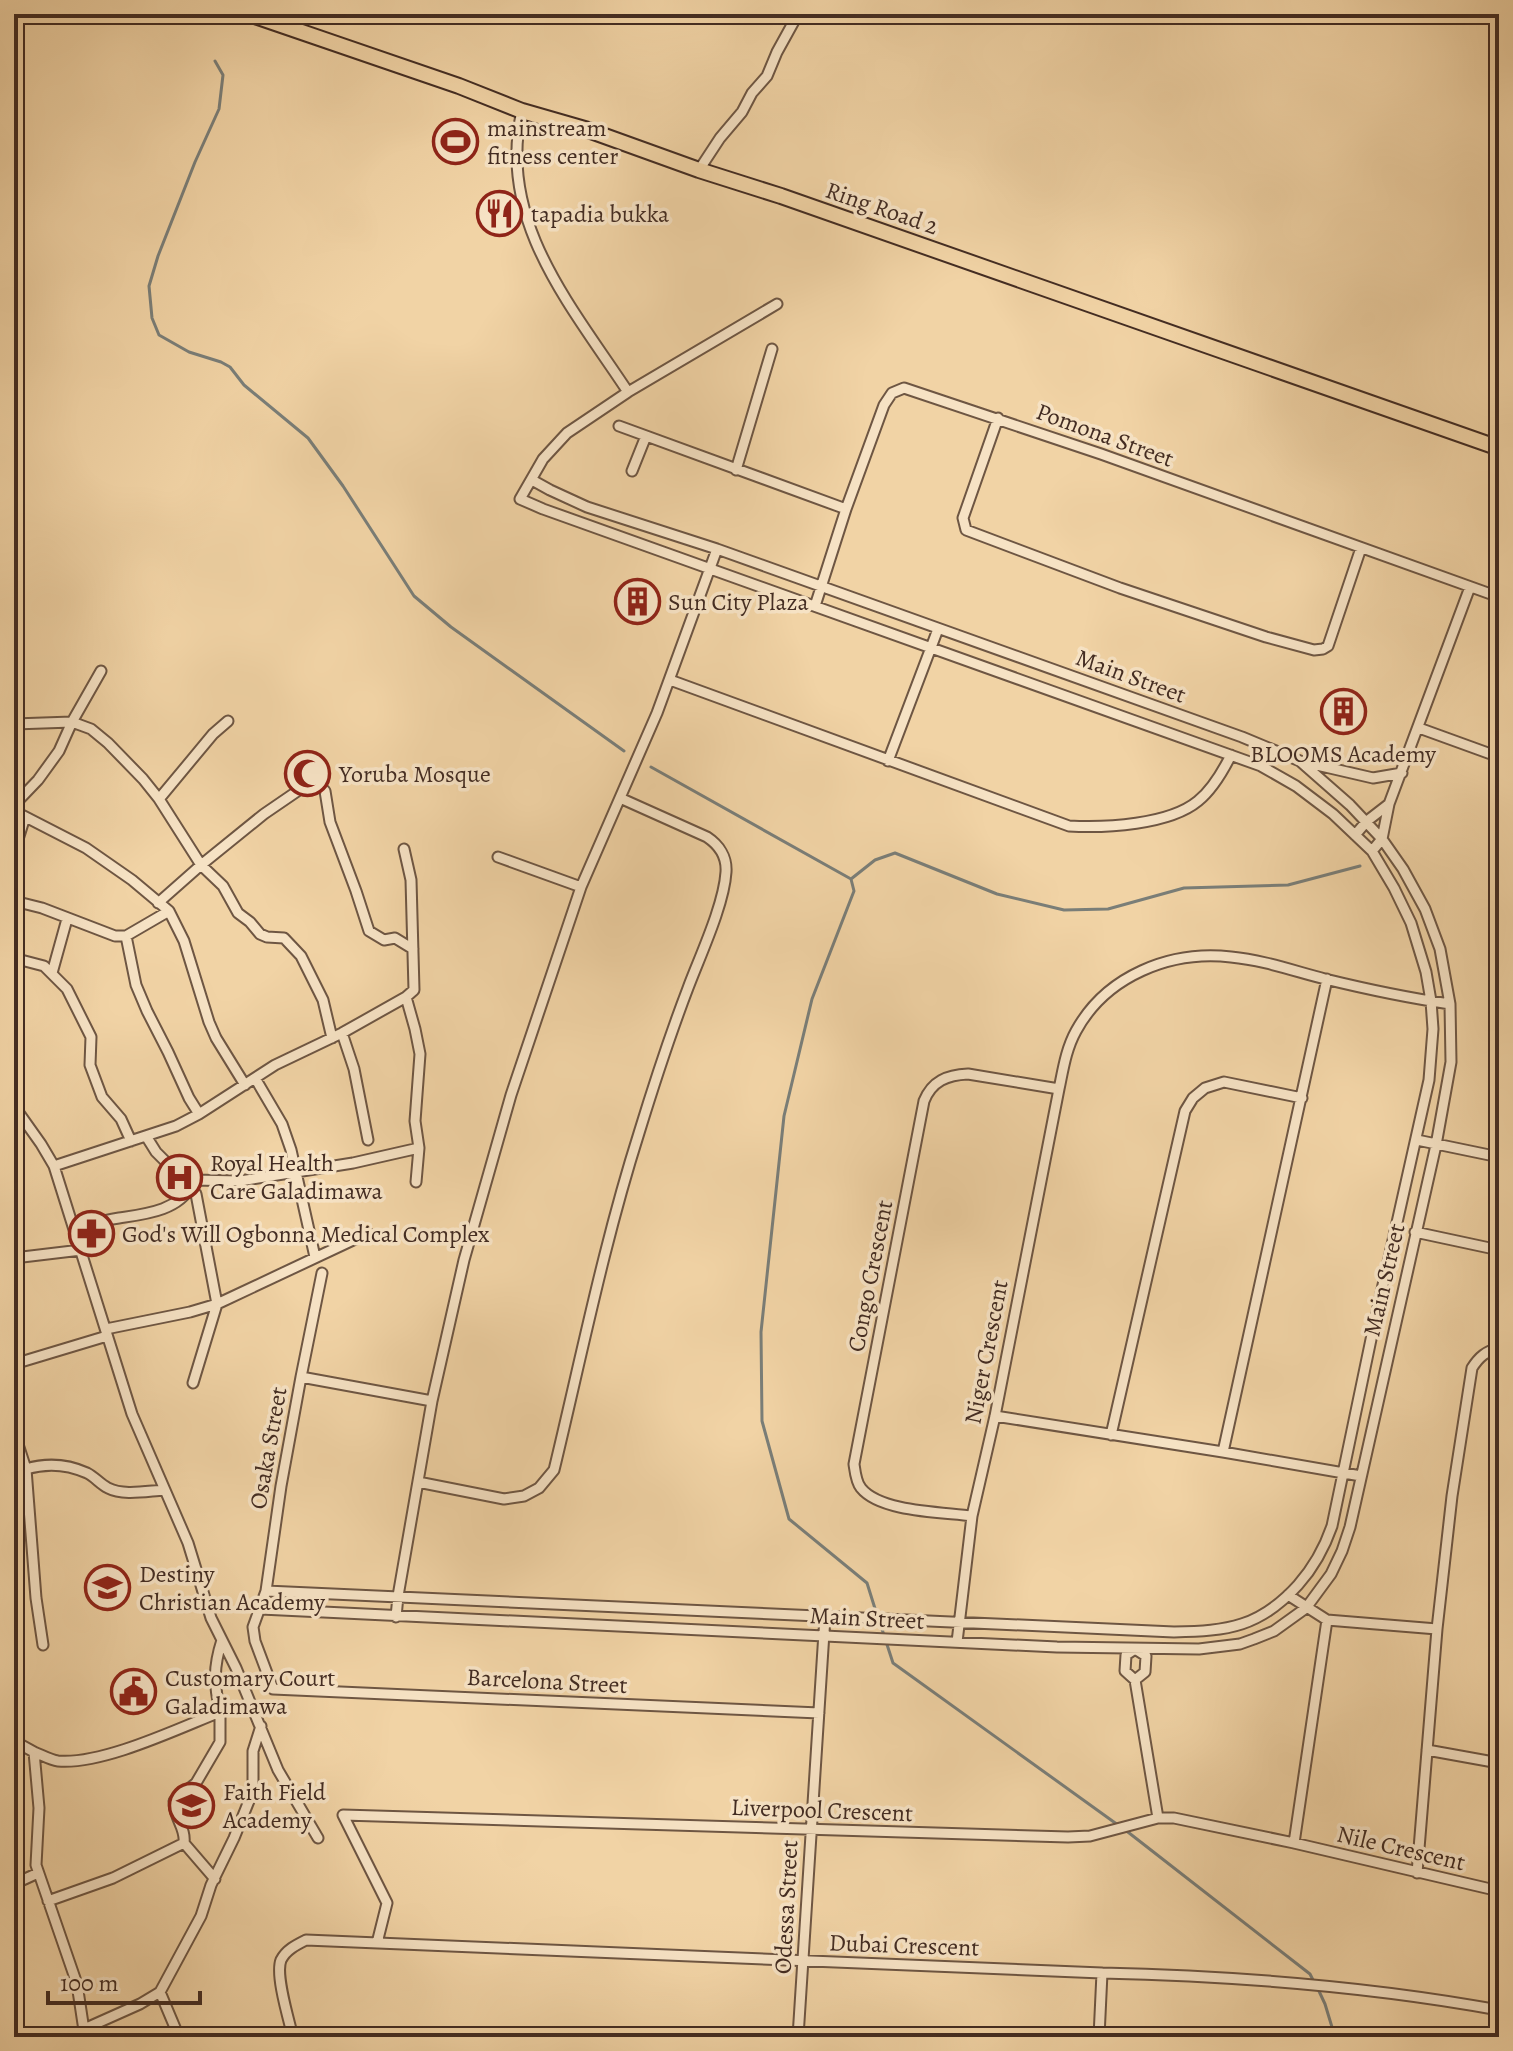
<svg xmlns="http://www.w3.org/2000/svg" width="1513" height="2051" viewBox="0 0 1513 2051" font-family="Alegreya,serif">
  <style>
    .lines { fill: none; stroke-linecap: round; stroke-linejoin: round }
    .stream { stroke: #7a7e78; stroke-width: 3 }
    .street-casing { stroke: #6e5643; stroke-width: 13 }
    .primary-casing { stroke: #432c22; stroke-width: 18 }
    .street { stroke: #f6e2c4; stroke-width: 9 }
    .primary { stroke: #f1d3a5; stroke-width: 14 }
    .labels { text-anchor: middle; stroke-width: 7; stroke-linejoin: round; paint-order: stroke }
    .poi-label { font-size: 24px; fill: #432c22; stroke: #f6e2c4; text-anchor: start }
    .street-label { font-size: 24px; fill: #432c22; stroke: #f6e2c4 }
  </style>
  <rect width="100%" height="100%" fill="#f1d3a5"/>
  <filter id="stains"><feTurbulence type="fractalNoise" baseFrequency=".0025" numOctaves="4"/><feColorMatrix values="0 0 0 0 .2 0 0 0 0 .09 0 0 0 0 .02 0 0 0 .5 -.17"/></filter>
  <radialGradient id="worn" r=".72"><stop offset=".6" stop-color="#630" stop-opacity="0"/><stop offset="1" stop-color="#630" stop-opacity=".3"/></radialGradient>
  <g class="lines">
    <path class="stream" d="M215 61 223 75 219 109 195 162 158 256 149 286 152 318 159 335 189 352 221 362 230 367 244 385 308 438 343 486 414 596 451 627 624 751
      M651 767 851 879 854 891 812 999 784 1116 761 1332 762 1421 789 1519 867 1583 877 1615
      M851 879 875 860 895 853 997 894 1064 910 1108 909 1184 888 1288 885 1360 866
      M880 1623 893 1663 1118 1825
      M1124 1829 1310 1974 1314 1982
      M1318 1989 1325 2004 1335 2037"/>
    <defs>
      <path id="street" d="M522 111C496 220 572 307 628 392
        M699 170 720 138 742 112 752 93 767 76 777 52 798 14
        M998 418 963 518 966 530 1120 588 1266 637 1314 650 1323 649 1328 646 1361 548
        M619 426 846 509
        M736 470 772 349
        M632 471 646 436
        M815 606 846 509 884 405 892 393 904 388 1101 454 1499 597
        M670 680 1069 826C1105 828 1169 825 1198 801 1213 789 1223 771 1231 755
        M14 724 72 722 91 729 108 743 143 779 159 799 201 865 223 886 238 913 250 922 260 934 267 937 284 938 301 956 323 1000 332 1038
        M1419 728 1499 757
        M888 761 938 629
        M1304 762 1373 778 1402 773
        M159 799 213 734 228 721
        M14 805 38 780 59 751 72 722 101 671
        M14 811 86 848 132 880 169 911 184 941 209 1022 216 1038 245 1085
        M1355 835 1367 821 1389 804
        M1372 851 1382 839 1389 804 1470 587
        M14 852 25 817
        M498 857 581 887
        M14 901 42 908 115 936H126L169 911
        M158 903 201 865 264 814 302 788 315 785 320 786 325 791 330 822 356 891 369 931 384 940 395 938 413 949
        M126 936 136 985 147 1011 168 1052 189 1098 199 1114
        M21 960 44 966 67 989 91 1037 90 1065 102 1097 121 1119 131 1141
        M52 973 67 919
        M406 997 415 1029 420 1054 415 1121 419 1148 416 1182
        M342 1033 354 1069 368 1140
        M255 1078 282 1124 291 1150 315 1257
        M14 1106 41 1144 54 1166 132 1414 188 1543 211 1618 236 1668 278 1770 318 1838
        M146 1136 156 1152 168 1164 181 1174 194 1180 240 1181 353 1163 419 1148
        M1417 1140 1499 1157
        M54 1166 176 1126 199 1114 275 1065 342 1033 406 997 414 990 411 880 404 849
        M189 1190 196 1194 217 1304 193 1383
        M75 1229C89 1225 104 1220 119 1218 145 1214 178 1211 192 1185
        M1415 1232 1499 1250
        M14 1258 81 1250
        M106 1329 190 1312 217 1304 368 1233
        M14 1364 107 1336
        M301 1377 322 1273
        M432 1401 301 1377 281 1486 266 1591 253 1627 255 1641 273 1689 819 1713
        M995 1416 1223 1452 1361 1476
        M14 1432 26 1469 36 1598 43 1645
        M1111 1435 1185 1111 1193 1098 1205 1088 1224 1082 1302 1098
        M1223 1452 1327 979
        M26 1469C46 1463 67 1464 87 1473 95 1477 100 1484 108 1488 123 1496 147 1491 164 1490
        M418 1482 504 1499 524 1496 539 1488 554 1470C581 1358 604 1243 639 1133 654 1084 670 1035 688 988 700 956 724 905 726 872 727 857 719 845 707 837L620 798
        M972 1516C942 1512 880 1512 861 1488 856 1482 855 1471 854 1464L924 1101C932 1081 947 1075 968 1074L1059 1089
        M266 1591 1174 1632C1228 1631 1260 1627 1298 1585 1314 1567 1324 1549 1332 1526L1374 1325 1429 1080 1433 1029 1431 1001 1426 972 1411 923 1394 888 1372 851 1333 814 1296 786 1261 766 543 509 520 499 543 459 567 433 628 392 777 304
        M1288 1595 1327 1620 1437 1629
        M261 1609 1057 1647 1199 1649 1240 1644 1254 1639 1274 1631 1306 1608 1331 1574 1342 1551 1350 1527 1436 1145 1451 1062 1450 1004 1440 949 1425 909 1403 869 1382 839 1350 805 1300 761 1242 737 717 549 587 507 550 490 532 480
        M396 1617 398 1596 432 1401 464 1260 511 1095 581 887 657 713 717 549
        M957 1642 972 1516 995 1416 1059 1089C1063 1070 1066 1049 1076 1031 1106 976 1170 950 1231 957 1263 960 1294 971 1325 979 1366 989 1409 998 1450 1004
        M1135 1649 1146 1656 1145 1672 1135 1680 1125 1671 1126 1655Z
        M1135 1680 1158 1818
        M14 1741 34 1752 39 1808 36 1865 77 1984 85 2037
        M1427 1750 1499 1763
        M34 1752C42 1755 50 1760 58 1761 102 1765 177 1729 220 1712 214 1684 213 1668 222 1640
        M184 1843C186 1827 174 1820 174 1801L196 1783 220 1742V1712
        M1294 1843 1327 1620
        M1417 1873 1437 1629 1452 1496 1472 1368C1479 1357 1486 1351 1499 1348
        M14 1884 38 1873
        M48 1901 113 1878 184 1843 215 1879
        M377 1943 387 1903 343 1815 1068 1837 1090 1836 1158 1818H1174L1294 1843 1499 1891
        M160 1992 179 2037
        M84 2029 140 2004 160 1992 201 1916 211 1885 234 1838 253 1791V1751L261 1726
        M293 2037C289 2020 275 1975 281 1960 286 1950 296 1945 306 1940L1102 1973C1235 1976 1368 1986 1499 2010
        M798 2037 825 1617
        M1099 2037 1102 1973"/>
      <path id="primary" d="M249 14 459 86 522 111 588 130 699 170 781 196 1499 448"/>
    </defs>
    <use href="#street" class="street-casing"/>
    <use href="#primary" class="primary-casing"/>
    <use href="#street" class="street"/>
    <use href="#primary" class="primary"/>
  </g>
  <defs>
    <symbol id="stadium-ring" viewBox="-11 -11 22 22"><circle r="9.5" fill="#f6e2c4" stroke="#8f2418" stroke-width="1.5"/><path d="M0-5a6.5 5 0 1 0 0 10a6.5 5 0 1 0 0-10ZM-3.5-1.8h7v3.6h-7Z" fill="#8f2418"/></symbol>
    <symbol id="restaurant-ring" viewBox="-11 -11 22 22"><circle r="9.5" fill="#f6e2c4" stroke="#8f2418" stroke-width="1.5"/><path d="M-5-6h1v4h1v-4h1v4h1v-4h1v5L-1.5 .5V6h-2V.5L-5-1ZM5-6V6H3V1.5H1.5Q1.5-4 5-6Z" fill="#8f2418"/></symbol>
    <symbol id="building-ring" viewBox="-11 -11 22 22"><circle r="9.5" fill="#f6e2c4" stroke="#8f2418" stroke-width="1.5"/><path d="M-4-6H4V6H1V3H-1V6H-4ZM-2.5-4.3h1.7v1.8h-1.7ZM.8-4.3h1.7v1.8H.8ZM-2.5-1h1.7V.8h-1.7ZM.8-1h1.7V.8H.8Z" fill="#8f2418"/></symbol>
    <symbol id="mosque-ring" viewBox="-11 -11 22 22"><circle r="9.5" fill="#f6e2c4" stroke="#8f2418" stroke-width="1.5"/><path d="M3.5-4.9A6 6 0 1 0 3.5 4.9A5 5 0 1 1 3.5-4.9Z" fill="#8f2418"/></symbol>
    <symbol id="hospital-ring" viewBox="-11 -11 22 22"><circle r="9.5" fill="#f6e2c4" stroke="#8f2418" stroke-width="1.5"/><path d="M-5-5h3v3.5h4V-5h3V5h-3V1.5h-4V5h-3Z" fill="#8f2418"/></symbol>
    <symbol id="pharmacy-ring" viewBox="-11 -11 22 22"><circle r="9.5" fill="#f6e2c4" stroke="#8f2418" stroke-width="1.5"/><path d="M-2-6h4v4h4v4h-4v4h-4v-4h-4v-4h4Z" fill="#8f2418"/></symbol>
    <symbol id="school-ring" viewBox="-11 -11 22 22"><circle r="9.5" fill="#f6e2c4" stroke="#8f2418" stroke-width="1.5"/><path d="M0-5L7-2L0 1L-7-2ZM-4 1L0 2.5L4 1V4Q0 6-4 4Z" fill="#8f2418"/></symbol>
    <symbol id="civic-ring" viewBox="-11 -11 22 22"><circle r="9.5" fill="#f6e2c4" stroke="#8f2418" stroke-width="1.5"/><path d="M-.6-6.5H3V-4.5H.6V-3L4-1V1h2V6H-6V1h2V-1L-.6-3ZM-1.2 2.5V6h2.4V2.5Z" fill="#8f2418"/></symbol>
  </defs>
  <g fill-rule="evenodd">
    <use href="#stadium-ring" x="430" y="116" width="51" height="51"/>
    <use href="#restaurant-ring" x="474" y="188" width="51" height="51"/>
    <use href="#building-ring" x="612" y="576" width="51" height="51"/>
    <use href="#building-ring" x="1318" y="686" width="51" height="51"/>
    <use href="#mosque-ring" x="282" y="748" width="51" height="51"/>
    <use href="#hospital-ring" x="154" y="1152" width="51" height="51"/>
    <use href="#pharmacy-ring" x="66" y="1208" width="51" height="51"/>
    <use href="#school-ring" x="82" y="1562" width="51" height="51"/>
    <use href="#civic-ring" x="108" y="1666" width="51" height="51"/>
    <use href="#school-ring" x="166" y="1780" width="51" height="51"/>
  </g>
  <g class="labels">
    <g class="poi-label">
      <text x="487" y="136">mainstream<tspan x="487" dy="28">fitness center</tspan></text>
      <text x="531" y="222">tapadia bukka</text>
      <text x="668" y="610">Sun City Plaza</text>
      <text x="1343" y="762" text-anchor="middle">BLOOMS Academy</text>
      <text x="339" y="782">Yoruba Mosque</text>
      <text x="210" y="1171">Royal Health<tspan x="210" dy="28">Care Galadimawa</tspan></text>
      <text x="122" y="1242">God's Will Ogbonna Medical Complex</text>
      <text x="139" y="1582">Destiny<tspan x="139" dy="28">Christian Academy</tspan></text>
      <text x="165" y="1686">Customary Court<tspan x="165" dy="28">Galadimawa</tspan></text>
      <text x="223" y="1800">Faith Field<tspan x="223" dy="28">Academy</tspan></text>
    </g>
    <g class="street-label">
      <text transform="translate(882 208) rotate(19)" y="8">Ring Road 2</text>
      <text transform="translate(1105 435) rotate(20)" y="8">Pomona Street</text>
      <text transform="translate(1131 676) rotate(20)" y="8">Main Street</text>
      <text transform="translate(870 1276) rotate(-79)" y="8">Congo Crescent</text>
      <text transform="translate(1384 1280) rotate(-77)" y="8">Main Street</text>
      <text transform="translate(986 1352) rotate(-79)" y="8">Niger Crescent</text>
      <text transform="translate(268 1448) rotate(-80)" y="8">Osaka Street</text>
      <text transform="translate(867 1618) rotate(3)" y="8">Main Street</text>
      <text transform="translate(547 1681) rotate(3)" y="8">Barcelona Street</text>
      <text transform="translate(822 1810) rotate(2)" y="8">Liverpool Crescent</text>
      <text transform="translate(1401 1848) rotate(13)" y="8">Nile Crescent</text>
      <text transform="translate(786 1907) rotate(-87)" y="8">Odessa Street</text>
      <text transform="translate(904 1945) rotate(2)" y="8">Dubai Crescent</text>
    </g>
  </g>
  <rect width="1513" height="2051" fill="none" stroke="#f1d3a5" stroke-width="48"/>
  <rect x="16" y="16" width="1481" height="2019" fill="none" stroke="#432c22" stroke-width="4"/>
  <rect x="24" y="24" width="1465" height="2003" fill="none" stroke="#432c22" stroke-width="2"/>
  <path d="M48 1991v12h152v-12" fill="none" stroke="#432c22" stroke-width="4"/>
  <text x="60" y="1991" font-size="24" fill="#432c22" stroke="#f6e2c4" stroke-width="6" paint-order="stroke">100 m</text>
  <rect width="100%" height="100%" filter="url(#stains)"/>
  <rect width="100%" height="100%" fill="url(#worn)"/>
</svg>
